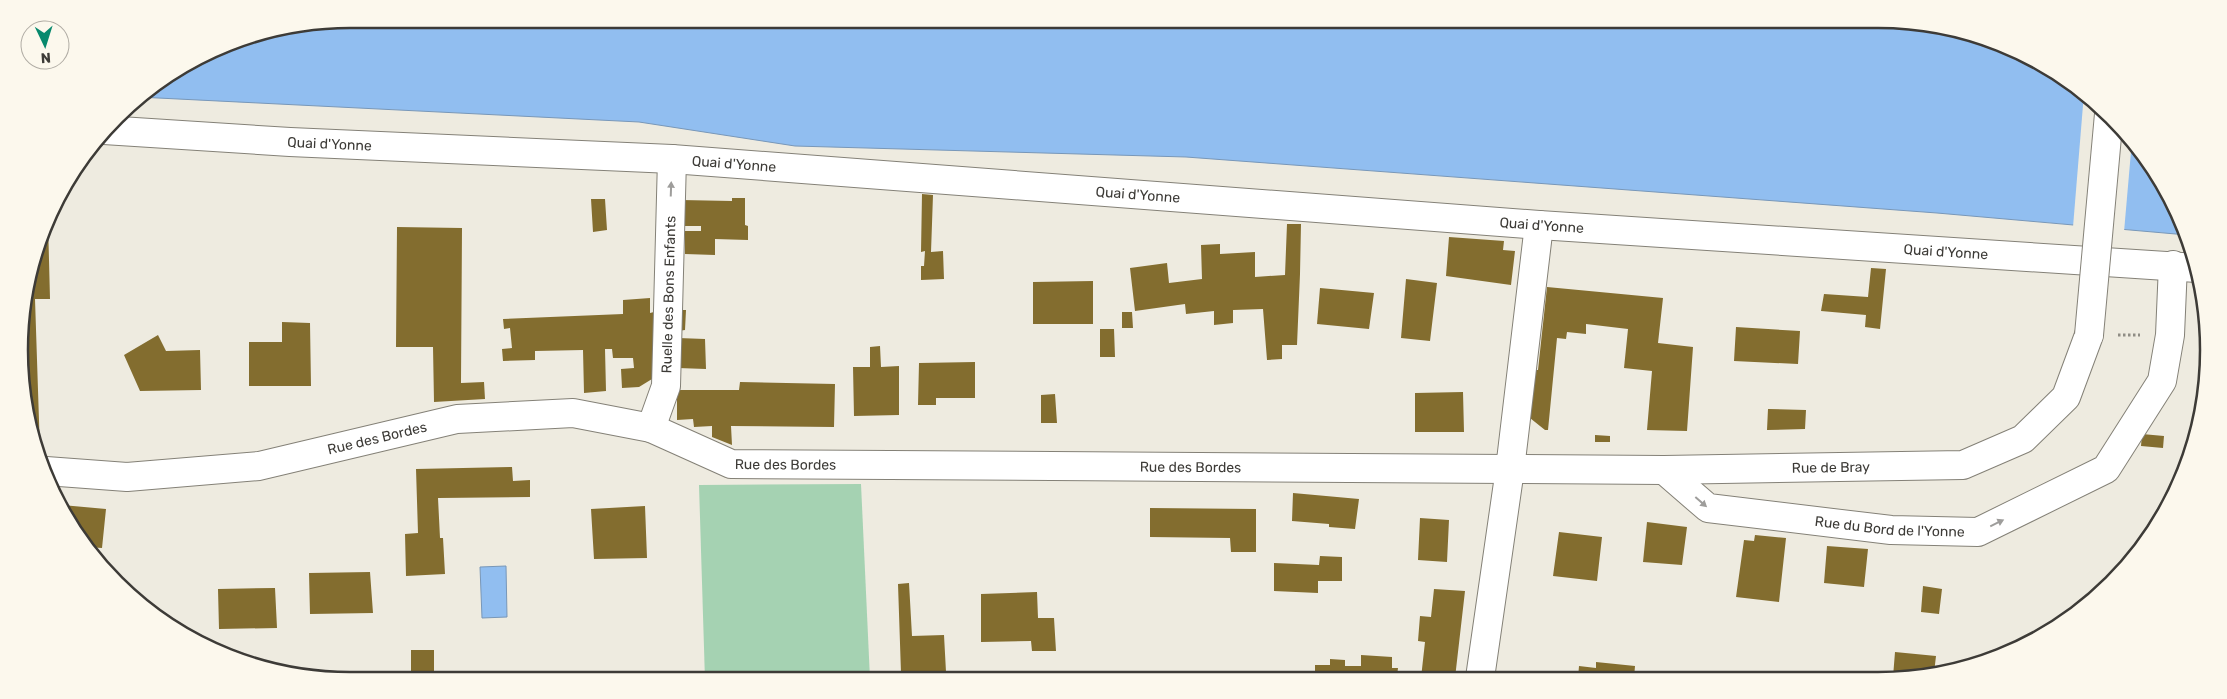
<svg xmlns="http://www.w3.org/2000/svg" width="2227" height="699" viewBox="0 0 2227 699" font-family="Rubik,sans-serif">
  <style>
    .green { fill: #a5d2b2 }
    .water { fill: #91bef0; stroke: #7897b8 }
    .pier { fill: #eeebe0 }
    .building { fill: #836d2f }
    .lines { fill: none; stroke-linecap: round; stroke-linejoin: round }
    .street-casing { stroke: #848177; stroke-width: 30 }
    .secondary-casing { stroke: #848177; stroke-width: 30 }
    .path { stroke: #8f8d85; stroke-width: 3; stroke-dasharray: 2.5 2.5; stroke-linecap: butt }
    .street { stroke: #fff; stroke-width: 28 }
    .secondary { stroke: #fff; stroke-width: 28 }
    .secondary-bridge-casing { stroke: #848177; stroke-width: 30; stroke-linecap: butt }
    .secondary-bridge { stroke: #fff; stroke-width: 28 }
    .oneway { fill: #9e9d9b }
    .labels { text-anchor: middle; stroke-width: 5; stroke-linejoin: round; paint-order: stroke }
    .street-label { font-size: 14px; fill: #3d3b37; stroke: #fcf8ed }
    .rim { fill: none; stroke: #3d3b37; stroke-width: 2.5 }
  </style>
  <rect width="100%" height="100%" fill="#eeebe0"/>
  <path class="green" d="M861 484 870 679 705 680 699 485Z"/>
  <path class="water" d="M350 19 1942 25 2004 44 2061 75 2112 116 2153 166 2183 223 2187 235 1937 213 1186 157 795 146 639 122 138 97 223 44 285 25Z
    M506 566 507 617 482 618 480 567Z"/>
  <path class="pier" d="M2084 93 2112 116 2132 140 2124 232 2073 227Z"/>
  <path class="building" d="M922 194 933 195 931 252 943 251 944 279 921 280V266H924L925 251 921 252Z
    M732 198H745V225L748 226V240L715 239V255L685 254V231H701V226H681V200L732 201Z
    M591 199H605L607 230 593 232Z
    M48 221 50 299H35L40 451H37L30 435 19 371 22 307Z
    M1287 224H1301L1300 274 1297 345H1282V359L1267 360 1263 309 1233 310V323L1214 325V311L1186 314 1185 304 1135 311 1130 268 1167 263 1169 283 1202 279 1201 245 1220 244V254L1255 252V277L1285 275Z
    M397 227 462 228 461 383 484 382 485 399 434 402 433 347H396Z
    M1449 237 1504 241 1503 250 1515 251 1511 285 1446 276Z
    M1871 268 1886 269 1880 329 1865 327 1866 315 1821 311 1824 294 1868 297Z
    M1406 279 1437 283 1430 341 1401 338Z
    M1093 281V324H1033V282Z
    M1547 287 1663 298 1658 343 1693 347 1687 431 1647 430 1652 371 1624 368 1628 329 1586 324V334L1567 332 1566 339 1557 338 1548 430H1545L1530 418 1536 370H1538Z
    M1320 288 1374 293 1369 329 1317 324Z
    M650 298V313L654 312 655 356 657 370 652 379 639 387 622 388 621 369 634 368 633 358H613L612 349H605L606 391 584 393 583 350 535 351V360L503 361 502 349 512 348 510 328 504 329 503 319 623 314V300Z
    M679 310H686L685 330 678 331Z
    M1122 312H1132L1133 328H1122Z
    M282 322 310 323 311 386H249V342H282Z
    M1736 327 1800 331 1798 364 1734 361Z
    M1100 329H1114L1115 357H1100Z
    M158 335 166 351 200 350 201 390 140 391 124 355Z
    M678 338 705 339 706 369 678 368Z
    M2206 338 2208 350 2206 373H2204Z
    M880 346 881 367 899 366V415L854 416 853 367H870V347Z
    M975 362V398H936V405H918L919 363Z
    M740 382 835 384 834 427 731 426 732 445 712 437V426L694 427 693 419 677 420V390H739Z
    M1463 392 1464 432H1415V393Z
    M1055 394 1057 423H1041V395Z
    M1768 409 1806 410 1805 429 1767 430Z
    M2142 434 2164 436 2163 448 2141 446Z
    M1595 435 1610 436V442H1595Z
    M512 467 513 481 530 480V497L438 498 440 538H443L445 574 406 576 405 534 418 533 416 469Z
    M1293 493 1359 499 1355 529 1329 527V524L1292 521Z
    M62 505 106 509 102 548 86 547 75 533Z
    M645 506 647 558 594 559 591 509Z
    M1150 508 1256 509V552H1231L1230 538 1150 537Z
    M1420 518 1449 520 1447 562 1418 560Z
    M1647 522 1687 527 1682 565 1643 562Z
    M1559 532 1602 537 1597 581 1553 576Z
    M1755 535 1786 538 1779 602 1736 597 1744 540 1754 541Z
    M1827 546 1868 549 1864 587 1824 583Z
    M1320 556 1342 557V581H1318V593L1274 591V563L1319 565Z
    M370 572 373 613 310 614 309 573Z
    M909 583 912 636 944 635 946 672 901 673 898 584Z
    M1923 586 1942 589 1939 614 1921 612Z
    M275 588 277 628 219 629 218 589Z
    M1434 589 1465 591 1455 678H1421L1425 642 1418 641 1420 616 1431 617Z
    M1037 592 1038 618H1054L1056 651H1032L1031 641 981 642V594Z
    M411 650H434V676H411Z
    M1895 652 1936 656 1934 673 1921 677H1893Z
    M1361 655 1392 657V668H1398L1397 676 1416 678H1315V665H1330V659L1345 660V666H1361Z
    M1596 662 1635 666 1634 678H1578L1579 666 1596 668Z"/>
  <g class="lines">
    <defs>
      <g id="street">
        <path id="s1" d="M104 130 290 142 672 159 1539 225 2197 268"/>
        <path id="s2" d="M651 428 666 386 672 159"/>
        <path id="s3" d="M1664 470 1708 508 1891 530 1978 532 2106 469 2162 381 2170 335 2173 265"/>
        <path id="s4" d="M46 471 127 477 259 466 457 419 573 413 651 428 731 464 1510 469 1539 225"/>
      </g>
      <g id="secondary">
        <path id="s5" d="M1480 678 1510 469 1664 470 1963 465 2023 439 2066 397 2089 335"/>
      </g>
    </defs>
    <use href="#street" class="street-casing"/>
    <use href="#secondary" class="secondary-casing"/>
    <path class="path" d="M2118 335H2140"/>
    <use href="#street" class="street"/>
    <use href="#secondary" class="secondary"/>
    <defs>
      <path id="secondary-bridge" d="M2089 335 2109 114"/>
    </defs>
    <use href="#secondary-bridge" class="secondary-bridge-casing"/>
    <use href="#secondary-bridge" class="secondary-bridge"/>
  </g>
  <defs><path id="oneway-solid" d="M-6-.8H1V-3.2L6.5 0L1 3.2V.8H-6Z" transform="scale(1.25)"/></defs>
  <g class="oneway">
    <use href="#oneway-solid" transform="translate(671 189) rotate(-88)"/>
    <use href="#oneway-solid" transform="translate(1701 502) rotate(41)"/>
    <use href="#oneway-solid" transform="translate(1997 523) rotate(-26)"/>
  </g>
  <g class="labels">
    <g class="street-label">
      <text dy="5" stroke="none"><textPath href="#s1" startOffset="226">Quai d'Yonne</textPath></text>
      <text dy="5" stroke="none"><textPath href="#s1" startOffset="631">Quai d'Yonne</textPath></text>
      <text dy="5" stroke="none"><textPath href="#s1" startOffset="1036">Quai d'Yonne</textPath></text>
      <text dy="5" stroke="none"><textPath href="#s1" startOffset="1441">Quai d'Yonne</textPath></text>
      <text dy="5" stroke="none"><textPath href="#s1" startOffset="1846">Quai d'Yonne</textPath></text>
      <text dy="5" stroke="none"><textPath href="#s2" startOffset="136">Ruelle des Bons Enfants</textPath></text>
      <text dy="5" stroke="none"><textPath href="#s4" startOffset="335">Rue des Bordes</textPath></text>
      <text dy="5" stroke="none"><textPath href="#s4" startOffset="755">Rue des Bordes</textPath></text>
      <text dy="5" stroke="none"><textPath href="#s4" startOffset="1160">Rue des Bordes</textPath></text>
      <text dy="5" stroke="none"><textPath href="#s5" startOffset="532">Rue de Bray</textPath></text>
      <text dy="5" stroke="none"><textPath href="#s3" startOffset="241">Rue du Bord de l'Yonne</textPath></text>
    </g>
  </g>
  <path d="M0 0H2227V699H0ZM350 28H1878A322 322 0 0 1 2200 350V350A322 322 0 0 1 1878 672H350A322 322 0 0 1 28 350V350A322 322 0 0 1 350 28Z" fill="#fcf8ed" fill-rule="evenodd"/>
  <path class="rim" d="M350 28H1878A322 322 0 0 1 2200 350V350A322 322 0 0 1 1878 672H350A322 322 0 0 1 28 350V350A322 322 0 0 1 350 28Z"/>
  <g transform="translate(45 45) rotate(176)"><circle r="24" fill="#fcf8ed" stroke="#b0aca4"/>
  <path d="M0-4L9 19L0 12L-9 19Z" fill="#07896d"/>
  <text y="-8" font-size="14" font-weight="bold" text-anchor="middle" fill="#3d3b37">N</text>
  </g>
</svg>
